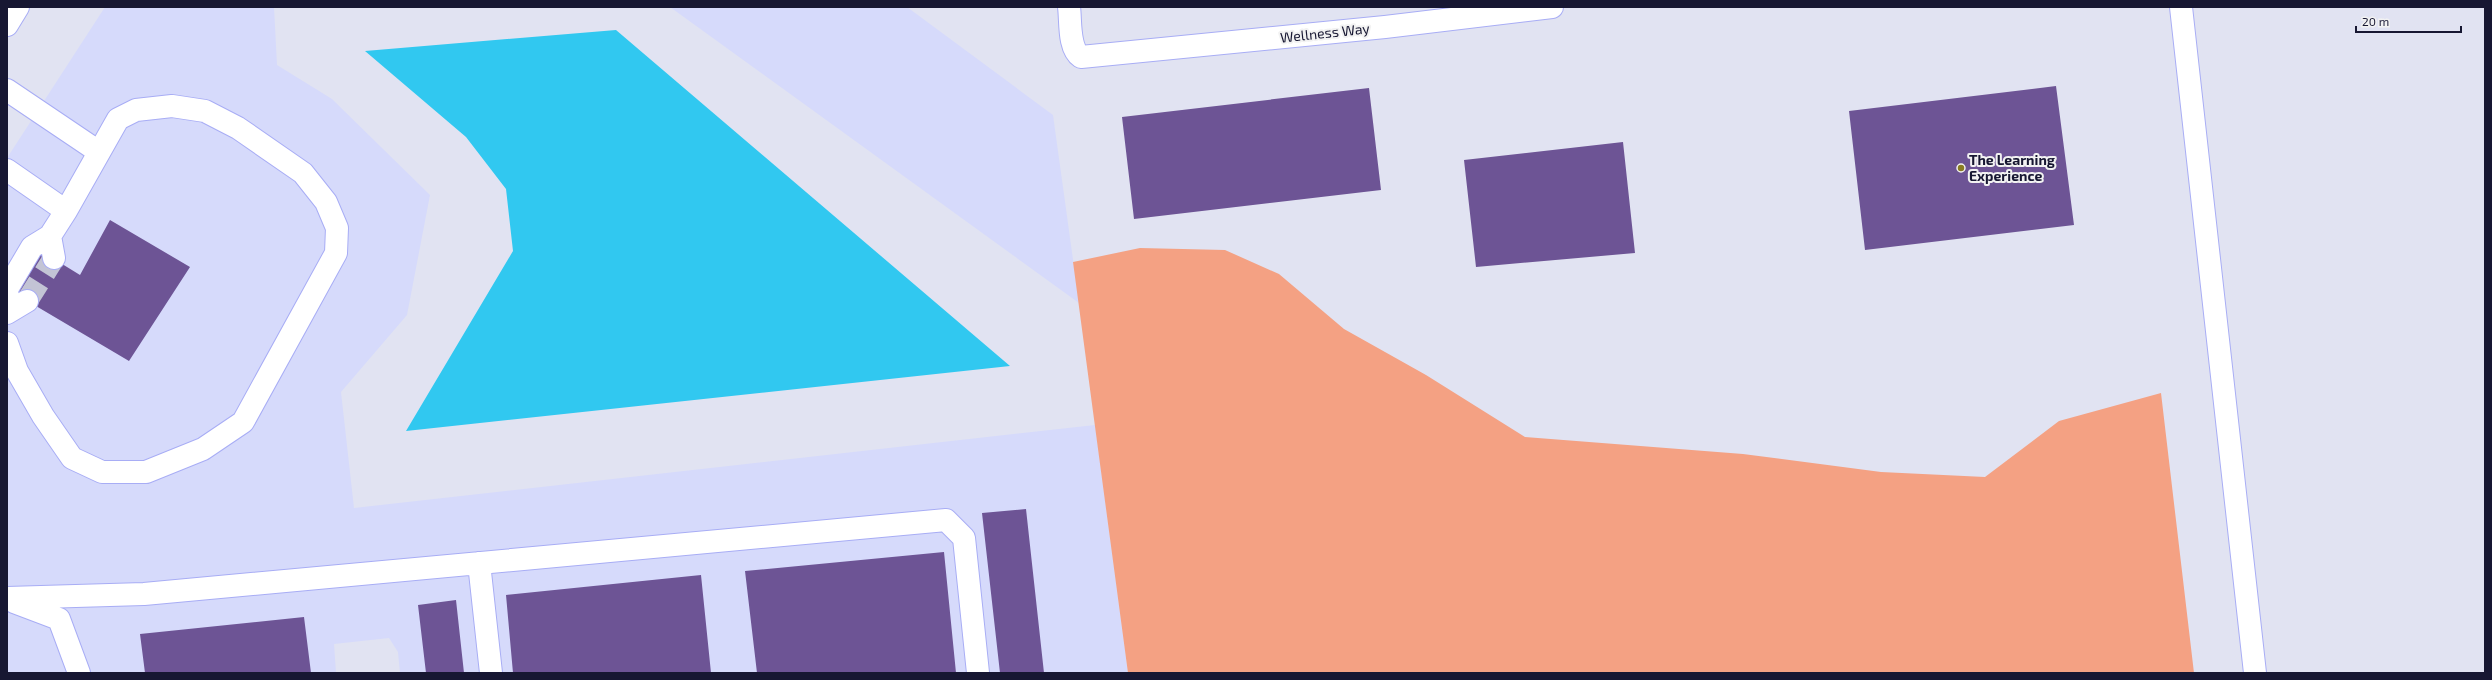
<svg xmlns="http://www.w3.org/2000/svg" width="2492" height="680" viewBox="0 0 2492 680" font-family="'Exo 2',sans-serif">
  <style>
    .built { fill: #d6dafb }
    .green { fill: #f4a183 }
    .water { fill: #31c8f0 }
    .building { fill: #6d5495 }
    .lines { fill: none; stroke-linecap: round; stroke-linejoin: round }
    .minor-tunnel { stroke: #c3c4d5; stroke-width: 22; stroke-dasharray: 22 11; stroke-linecap: butt }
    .minor-casing { stroke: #a8adf5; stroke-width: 24 }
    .major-casing { stroke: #a8adf5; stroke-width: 24 }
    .minor { stroke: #fff; stroke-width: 22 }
    .major { stroke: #fff; stroke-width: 22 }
    .poi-dot { fill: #897c22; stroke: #f2f2f2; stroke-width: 1.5 }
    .labels { text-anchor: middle; stroke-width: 4; stroke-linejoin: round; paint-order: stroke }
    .street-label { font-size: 14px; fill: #171732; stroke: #f2f2f2 }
    .poi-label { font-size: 14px; font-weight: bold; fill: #171732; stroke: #f2f2f2; text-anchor: start }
  </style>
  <rect width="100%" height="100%" fill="#e1e3f2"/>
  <path class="built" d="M105 7H274L277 65 332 99 430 195 407 315 341 392 354 508 1095 425 1128 673H400L398 652 389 638 334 644 336 673H7V158Z
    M670 7H907L1053 115 1079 303Z"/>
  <path class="green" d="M1140 248 1225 250 1279 274 1344 329 1426 375 1525 437 1743 454 1881 472 1985 477 2059 421 2161 393 2194 673H1128L1073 262Z"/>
  <path class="water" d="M616 30 1010 366 406 431 513 251 506 189 466 137 365 51Z"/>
  <path class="building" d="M2056 86 2074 225 1865 250 1849 111Z
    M1369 88 1381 190 1134 219 1122 117Z
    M1623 142 1635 253 1476 267 1464 160Z
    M110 220 190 267 129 361 14 293 41 251 80 275Z
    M1026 509 1044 673H1000L982 513Z
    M944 552 956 673H757L745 571Z
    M701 575 711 673H513L506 595Z
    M456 600 464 673H426L418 605Z
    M304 617 311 673H145L140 634Z"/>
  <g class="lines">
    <path class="minor-tunnel" d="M27 301 54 258"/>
    <defs>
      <path id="minor" d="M1069 7C1071 21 1068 48 1081 57L1385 27 1552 7
        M2181 7 2255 673
        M7 90 99 152
        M7 170 66 211 50 236 54 258
        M9 311 7 289 32 247 50 236
        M7 313 27 301
        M7 343 17 371 43 416 72 458 102 472H146L203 449 243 422 336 253 337 228 326 202 303 173 238 128 205 111 172 106 136 110 118 119 66 211
        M479 563 491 673
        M7 598 144 594 946 520 964 538 978 673
        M14 602 59 619 79 673"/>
      <path id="major" d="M7 25 18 7"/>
    </defs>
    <use href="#minor" class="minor-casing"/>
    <use href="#major" class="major-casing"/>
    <use href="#minor" class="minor"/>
    <use href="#major" class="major"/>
  </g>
  <circle class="poi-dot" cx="1961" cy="168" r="4"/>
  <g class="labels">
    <g class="street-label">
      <text transform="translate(1325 33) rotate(-6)" y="5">Wellness Way</text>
    </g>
    <g class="poi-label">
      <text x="1969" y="165">The Learning<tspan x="1969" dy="16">Experience</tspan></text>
    </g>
  </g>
  <rect width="2492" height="680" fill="none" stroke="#171732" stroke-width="16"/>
  <path d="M2356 26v6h105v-6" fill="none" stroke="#171732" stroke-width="2"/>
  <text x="2362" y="26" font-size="12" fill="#171732" stroke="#f2f2f2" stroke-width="3" paint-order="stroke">20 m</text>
</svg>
